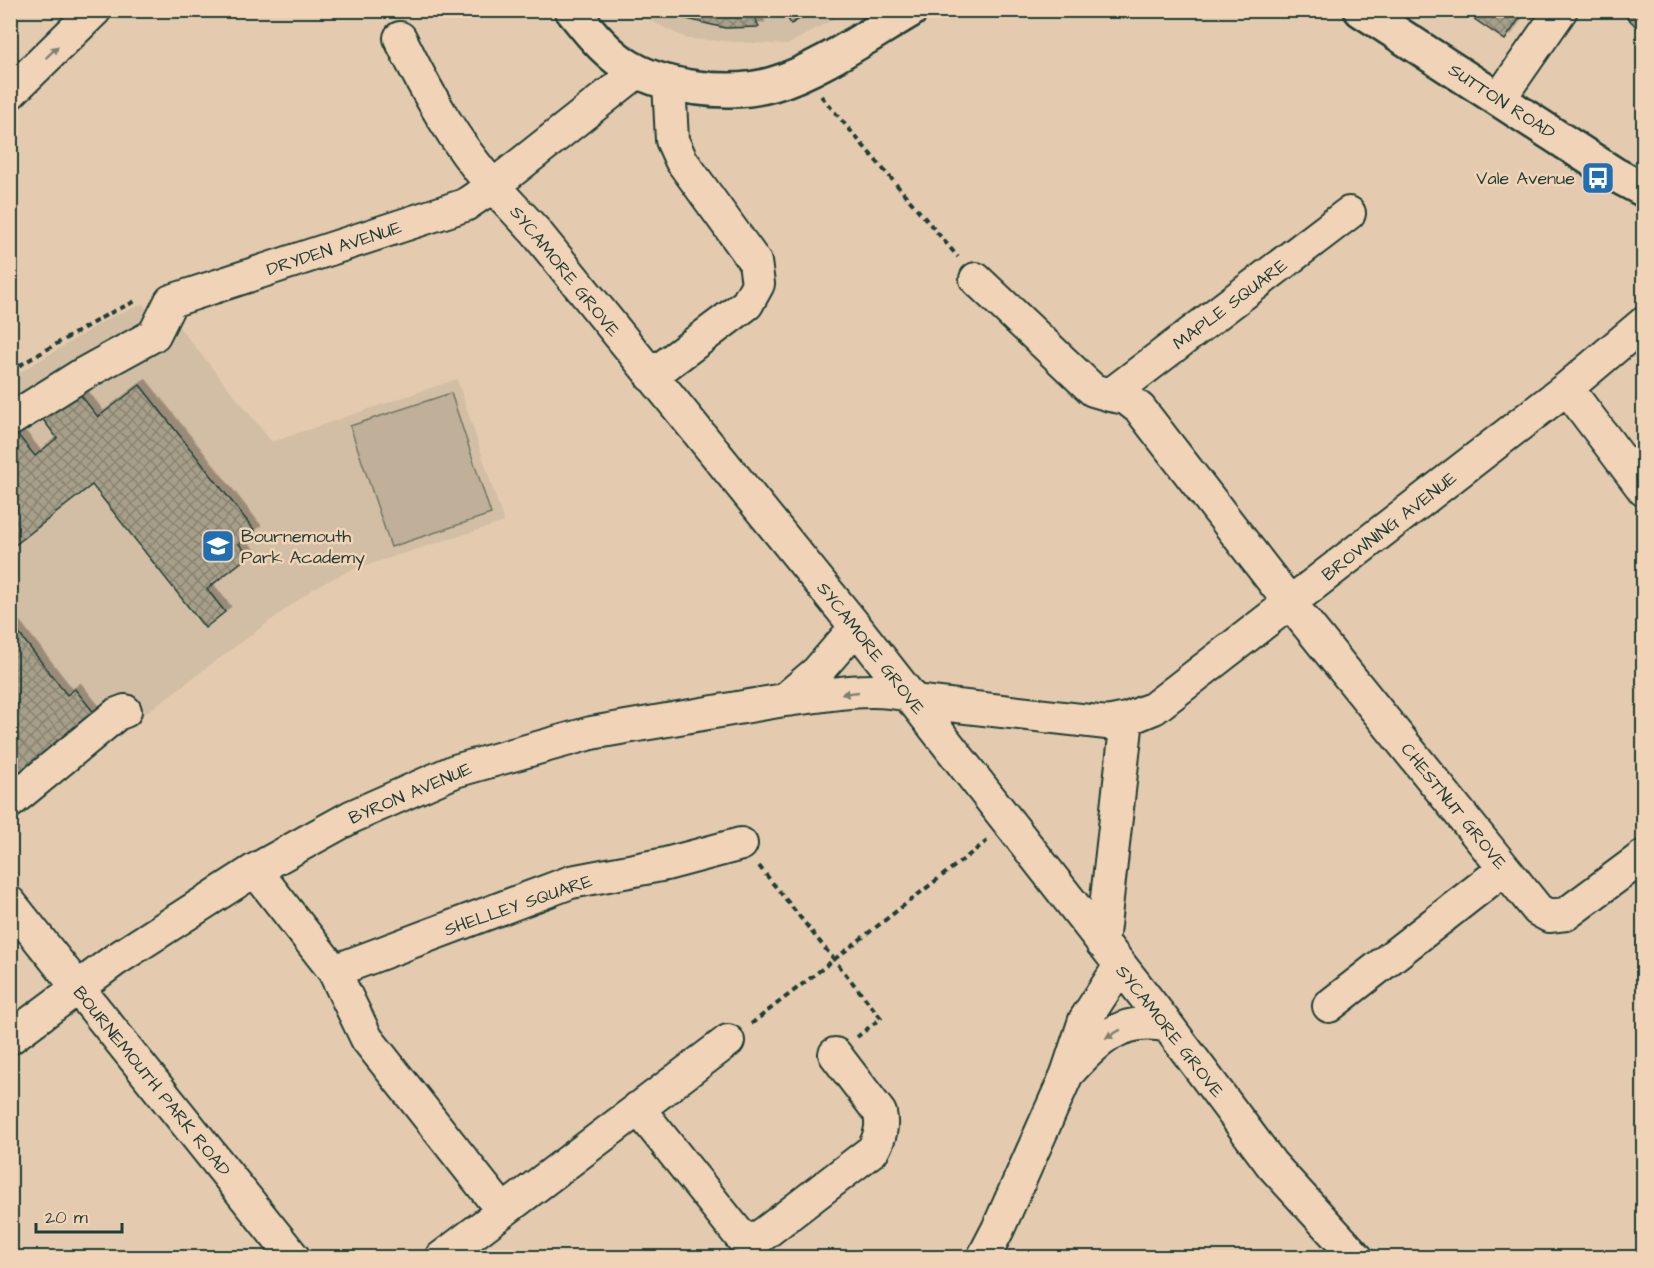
<svg xmlns="http://www.w3.org/2000/svg" width="1654" height="1268" viewBox="0 0 1654 1268" font-family="'Architects Daughter',sans-serif">
  <style>
    .built { fill: #d2bea4 }
    .pitch { fill: #c0b099; stroke: #707666; stroke-width: 1.5 }
    .building { fill: url(#building-cross-hatch); stroke: #1f3d34; stroke-width: 1.5; filter: url(#shadow) }
    .lines { fill: none; stroke-linecap: round; stroke-linejoin: round }
    .minor-casing { stroke: #1f3d34; stroke-width: 36 }
    .major-casing { stroke: #1f3d34; stroke-width: 38 }
    .path { stroke: #1f3d34; stroke-width: 4; stroke-dasharray: 6 4.5; stroke-linecap: butt }
    .minor { stroke: #f1d4b7; stroke-width: 32 }
    .major { stroke: #f1d4b7; stroke-width: 33 }
    .oneway { fill: #7d816f }
    .labels { text-anchor: middle; stroke-width: 5; stroke-linejoin: round; paint-order: stroke }
    .street-label { font-size: 18px; fill: #1f3d34; stroke: #f1d4b7 }
    .poi-label { font-size: 18px; fill: #1f3d34; stroke: #f1d4b7; text-anchor: end }
  </style>
  <defs>
    <pattern id="building-cross-hatch" width="8" height="8" patternUnits="userSpaceOnUse" patternTransform="scale(1.5)"><rect width="8" height="8" fill="#a79f89"/><path d="M0 0l8 8M0 8l8-8" fill="none" stroke="#878371"/></pattern>
    <filter id="shadow"><feDropShadow dx="5.5" dy="-5.5" stdDeviation="0" flood-color="#0004"/></filter>
  </defs>
  <rect width="100%" height="100%" fill="#e4cbaf"/>
  <filter id="ink" filterUnits="userSpaceOnUse"><feTurbulence type="fractalNoise" baseFrequency=".0167" numOctaves="2"/><feDisplacementMap in="SourceGraphic" scale="12" xChannelSelector="R" yChannelSelector="G"/><feConvolveMatrix kernelMatrix="1 2 1 2 8 2 1 2 1" color-interpolation-filters="sRGB"/></filter>
  <g filter="url(#ink)">
    <path class="built" d="M630 11H848L787 45 688 39Z
      M143 304 166 336 179 327 272 442 457 379 504 522 348 571 313 589 11 813V378L111 317Z"/>
    <path class="pitch" d="M451 393 491 514 391 547 350 426Z"/>
    <path class="building" d="M649 10H752L759 27 725 28Z
      M783 10H815L791 24Z
      M1461 10H1525L1505 40Z
      M1620 10H1644V35Z
      M140 385 255 531 239 544 249 556 207 589 225 612 205 628 92 485 10 549V425L35 456 57 438 41 417 76 389 98 417Z
      M10 622 67 695 75 689 95 714 10 781Z"/>
    <g class="lines">
      <defs>
        <path id="minor" d="M637 72 493 186 535 231 856 627 1168 1026 1272 1165 1357 1258
          M10 93 95 10
          M1499 99 1561 10
          M1349 213 1110 395 1126 398 1140 409 1290 603 1538 910 1549 916 1566 914 1644 856
          M976 279 1093 390 1110 395
          M651 376 747 304 758 284 755 262 681 160 672 140 669 82
          M1567 388 1644 490
          M10 420 83 374 154 335 171 301 465 205 493 186C454 142 426 91 400 38
          M856 627 817 672 784 700C824 696 869 685 908 695
          M913 701 1107 723 1127 719
          M10 802 117 714 125 711
          M255 870 334 971 367 1039 502 1210
          M10 903 294 1258
          M1102 943 1127 719 1154 708 1567 388 1644 323
          M1120 966 1085 1020 1067 1074C1095 1042 1122 1015 1168 1026
          M334 971 571 882 666 864 741 844
          M1329 1006 1504 869
          M10 1038 115 960 255 870 351 817 455 771 591 733 784 700
          M638 1108 741 1237 749 1239 761 1236 873 1150C880 1137 883 1127 880 1113L835 1054
          M441 1258 728 1041
          M983 1258 998 1229 1067 1074"/>
        <path id="major" d="M572 10C587 29 603 49 623 63 660 88 730 97 773 84 818 71 870 34 911 10
          M1361 10 1614 174 1644 190"/>
      </defs>
      <use href="#minor" class="minor-casing"/>
      <use href="#major" class="major-casing"/>
      <path class="path" d="M821 96 958 257
        M10 371 108 314 138 300
        M759 866 881 1018 857 1037
        M751 1024 987 841"/>
      <use href="#minor" class="minor"/>
      <use href="#major" class="major"/>
    </g>
    <defs><path id="oneway-solid" d="M-6-.8H1V-3.2L6.5 0L1 3.2V.8H-6Z" transform="scale(1.5)"/></defs>
    <g class="oneway">
      <use href="#oneway-solid" transform="translate(52 52) rotate(-44)"/>
      <use href="#oneway-solid" transform="translate(850 693) rotate(174)"/>
      <use href="#oneway-solid" transform="translate(1113 1034) rotate(151)"/>
    </g>
  </g>
  <defs>
    <symbol id="bus-square" viewBox="-11 -11 22 22"><rect x="-9" y="-9" width="18" height="18" rx="4" fill="#1f6fb2" stroke="#f1d4b7"/><path d="M-5-6H5V4H4V6H2V4H-2V6H-4V4H-5ZM-3.5-4V0h7V-4ZM-3.5 1.2v1.5H-2V1.2ZM2 1.2v1.5H3.5V1.2Z" fill="#fff"/></symbol>
    <symbol id="school-square" viewBox="-11 -11 22 22"><rect x="-9" y="-9" width="18" height="18" rx="4" fill="#1f6fb2" stroke="#f1d4b7"/><path d="M0-5L7-2L0 1L-7-2ZM-4 1L0 2.5L4 1V4Q0 6-4 4Z" fill="#fff"/></symbol>
  </defs>
  <g fill-rule="evenodd">
    <use href="#bus-square" x="1579" y="159" width="38" height="38"/>
    <use href="#school-square" x="199" y="527" width="38" height="38"/>
  </g>
  <g class="labels">
    <g class="street-label">
      <text transform="translate(1502 101) rotate(33)" y="6">SUTTON ROAD</text>
      <text transform="translate(334 248) rotate(-18)" y="6">DRYDEN AVENUE</text>
      <text transform="translate(565 271) rotate(51)" y="6">SYCAMORE GROVE</text>
      <text transform="translate(1230 304) rotate(-37)" y="6">MAPLE SQUARE</text>
      <text transform="translate(1389 526) rotate(-38)" y="6">BROWNING AVENUE</text>
      <text transform="translate(871 648) rotate(52)" y="6">SYCAMORE GROVE</text>
      <text transform="translate(410 793) rotate(-23)" y="6">BYRON AVENUE</text>
      <text transform="translate(1454 806) rotate(51)" y="6">CHESTNUT GROVE</text>
      <text transform="translate(518 905) rotate(-19)" y="6">SHELLEY SQUARE</text>
      <text transform="translate(1170 1031) rotate(52)" y="6">SYCAMORE GROVE</text>
      <text transform="translate(152 1081) rotate(51)" y="6">BOURNEMOUTH PARK ROAD</text>
    </g>
    <g class="poi-label">
      <text x="1575" y="184">Vale Avenue</text>
      <text x="241" y="542" text-anchor="start">Bournemouth<tspan x="241" dy="21">Park Academy</tspan></text>
    </g>
  </g>
  <rect width="1654" height="1268" fill="none" stroke="#f1d4b7" stroke-width="36"/>
  <rect x="18" y="18" width="1618" height="1232" fill="none" stroke="#1f3d34" stroke-width="2" filter="url(#ink)"/>
  <path d="M36 1223v9h86v-9" fill="none" stroke="#1f3d34" stroke-width="3"/>
  <text x="45" y="1223" font-size="18" fill="#1f3d34" stroke="#f1d4b7" stroke-width="4.5" paint-order="stroke">20 m</text>
</svg>
